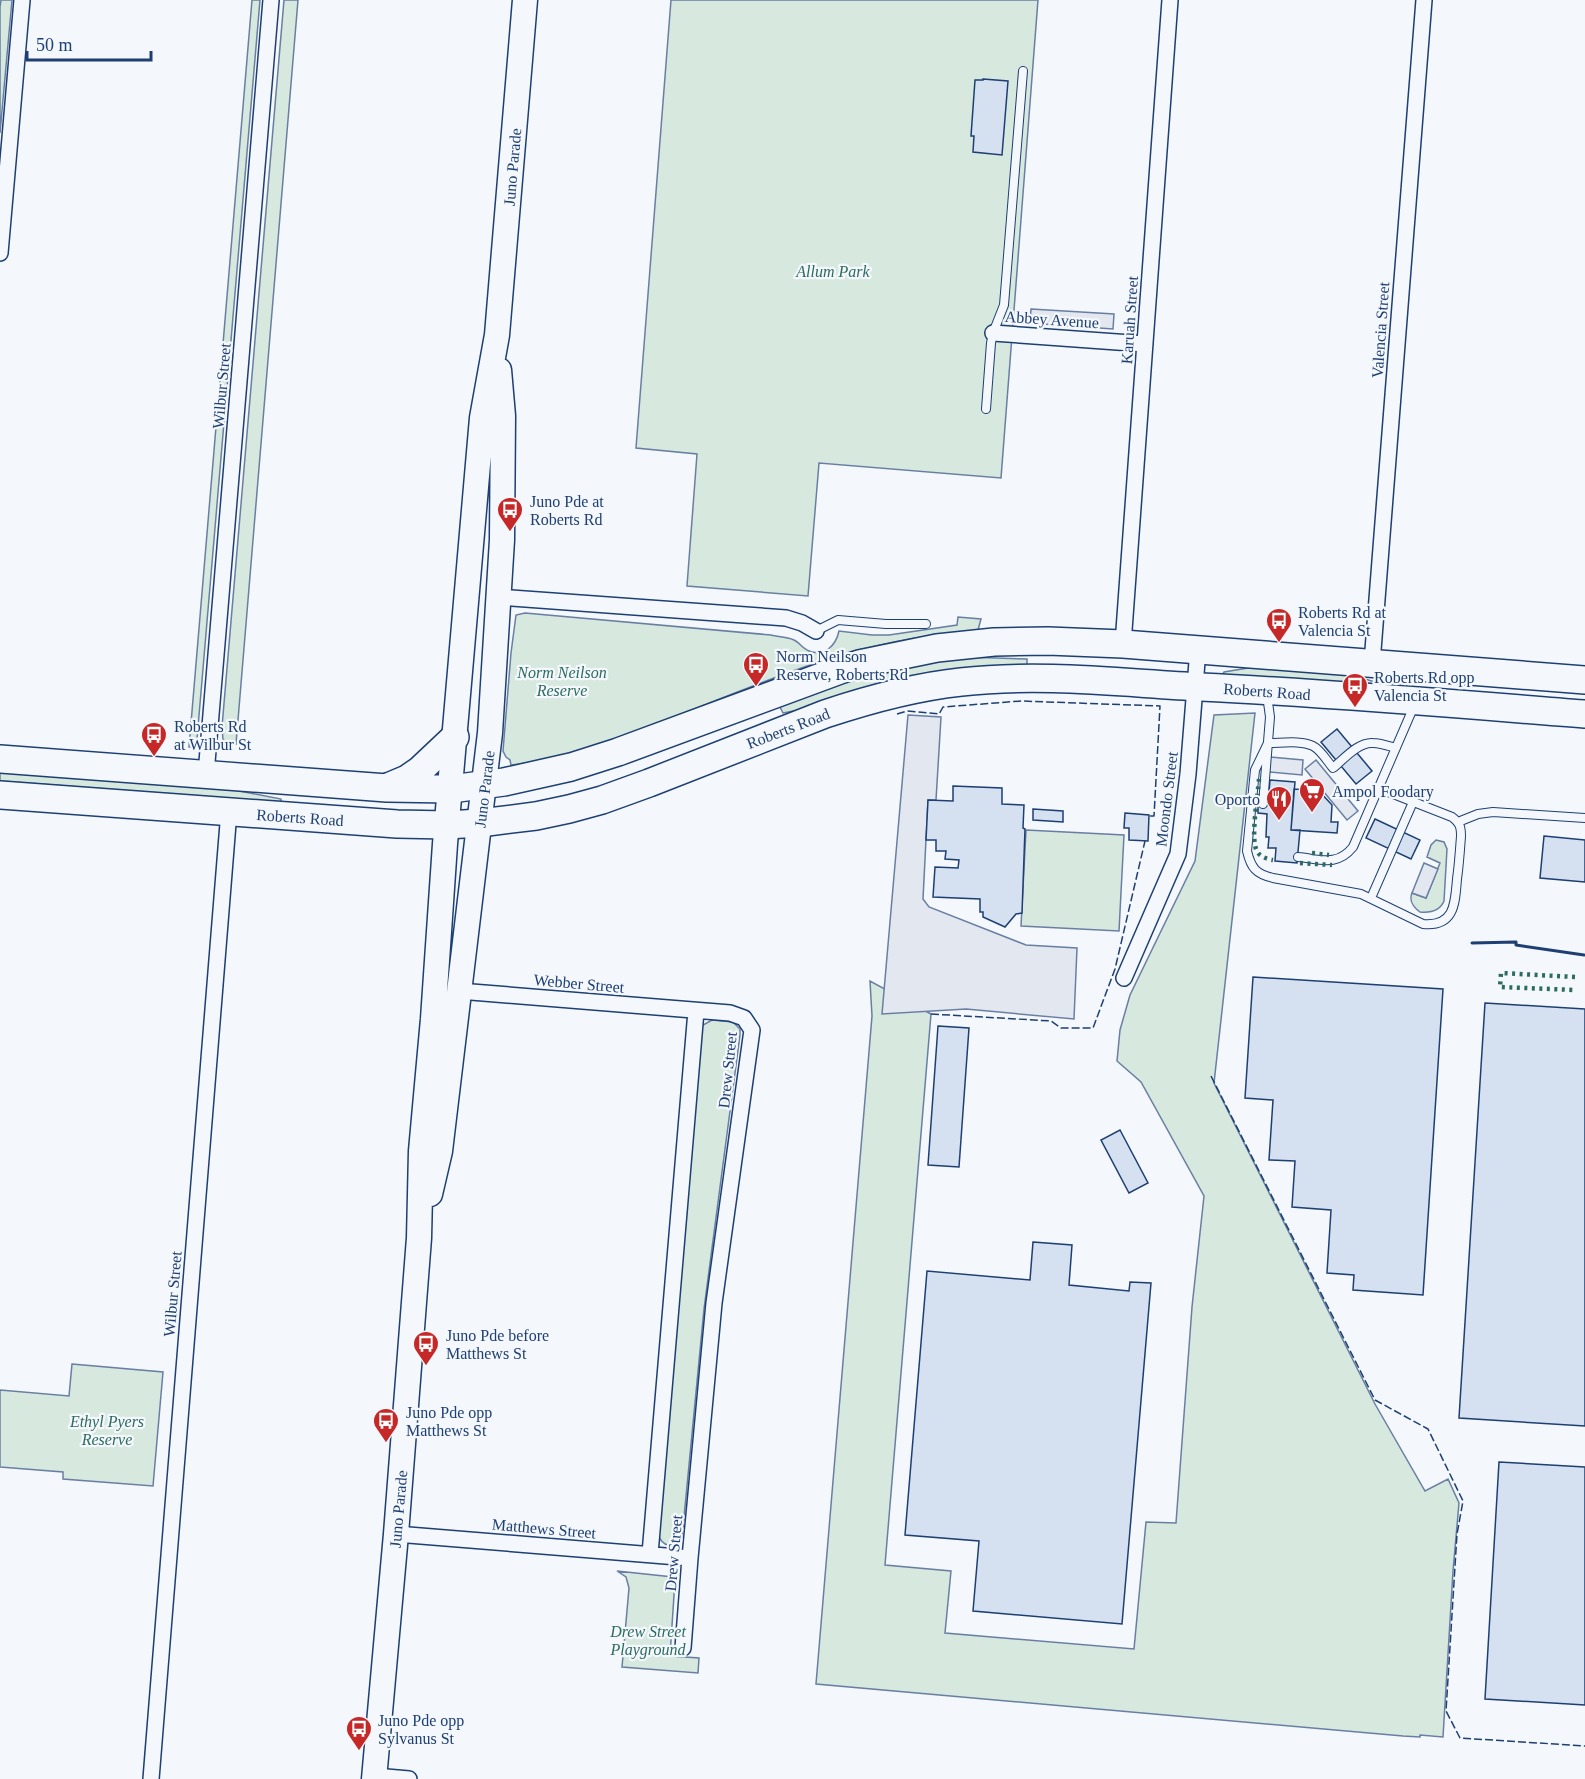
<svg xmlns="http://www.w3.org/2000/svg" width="1585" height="1779" viewBox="0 0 1585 1779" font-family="Georgia,serif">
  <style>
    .green { fill: #d7e8df; stroke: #687fa3; stroke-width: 1.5 }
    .parking { fill: #e3e8f0; stroke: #687fa3; stroke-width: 1.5 }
    .building { fill: #d5e0f0; stroke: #1d3f73; stroke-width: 1.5 }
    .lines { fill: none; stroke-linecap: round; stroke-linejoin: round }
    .lane-casing { stroke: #1d3f73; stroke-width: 10 }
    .street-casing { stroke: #1d3f73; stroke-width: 18 }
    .primary-casing { stroke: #1d3f73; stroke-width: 27 }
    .highway-casing { stroke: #1d3f73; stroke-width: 30 }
    .lane { stroke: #f4f7fb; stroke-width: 8 }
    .street { stroke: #f4f7fb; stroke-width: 15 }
    .primary { stroke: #f4f7fb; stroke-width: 24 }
    .highway { stroke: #f4f7fb; stroke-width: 27 }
    .hedge { stroke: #2c6c60; stroke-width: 4.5; stroke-dasharray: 3 4.5; stroke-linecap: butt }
    .fence { stroke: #1d3f73; stroke-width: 1.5; stroke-dasharray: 8 3; stroke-linecap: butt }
    .wall { stroke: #1d3f73; stroke-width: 3 }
    .labels { text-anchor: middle; stroke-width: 4.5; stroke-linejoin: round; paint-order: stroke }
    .street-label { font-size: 16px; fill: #1d3f73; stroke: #f4f7fb }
    .park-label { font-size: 16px; font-style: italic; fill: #2c6c60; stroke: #f4f7fb }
    .poi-label { font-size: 16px; fill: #1d3f73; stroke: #f4f7fb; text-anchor: start }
  </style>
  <rect width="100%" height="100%" fill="#f4f7fb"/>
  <path class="green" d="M1 0H12L0 133V7Z
    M252 0H260L197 739 194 748 189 747Z
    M284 0H298L236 744 223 740 222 727Z
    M671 0H1038L1001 478 819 463 808 596 687 586 697 454 636 448Z
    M525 613 771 635C778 637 788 637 794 640 799 642 803 649 809 651 825 657 836 645 839 631L872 635H889L957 625 958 617 981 619 978 630C925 635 872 644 822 661 764 680 708 704 651 726 605 743 560 760 511 765L510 760 506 757 503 751 511 653 516 615Z
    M966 657 1027 659V666L783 713 779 705 853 679 911 665Z
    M1248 668H1271L1352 675 1375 682 1374 686 1222 675 1224 672Z
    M1255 713 1214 1083 1375 1404 1425 1491 1448 1479 1459 1503 1453 1571 1443 1737 1420 1735V1737L1403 1736 816 1684 872 1016 870 981 931 1014 885 1565 951 1571 945 1633 1134 1649 1146 1522 1176 1523 1192 1307 1204 1196 1141 1082 1117 1061 1120 1030 1130 995 1195 861 1214 715Z
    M0 772 234 790 281 799V802L0 781Z
    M1026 830 1124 835 1119 931 1021 926Z
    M1436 840 1444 842 1447 849 1444 901C1440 911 1431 913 1420 912 1413 907 1409 900 1412 893L1426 898 1440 863 1427 857 1431 845Z
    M712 1020 733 1022 740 1029V1035L704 1309 682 1538C675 1550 662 1547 658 1534L701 1030 703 1025Z
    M72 1364 163 1372 153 1486 63 1479V1472L0 1467V1390L69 1396Z
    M617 1571 673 1577 675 1580 670 1656 699 1658 698 1673 622 1667 629 1588 626 1577Z"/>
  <path class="parking" d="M1031 309 1114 314 1113 329 1030 323Z
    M908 715 941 717 936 800H928L923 899 929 907 1026 945 1077 948 1074 1019 966 1009 882 1014Z
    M1270 757 1303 760 1302 775 1269 772Z
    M1316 760 1358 811 1347 820 1305 769Z
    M1424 863 1438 869 1426 898 1412 893Z"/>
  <path class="building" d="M983 79 1008 81 1002 155 973 152 974 136H971L975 80H983Z
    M1337 729 1372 771 1356 784 1321 742Z
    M1270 780 1295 782 1291 830H1300L1297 863 1275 861 1276 848H1268L1269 837H1266L1267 814 1258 813V804H1268Z
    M953 786 1002 788V804L1024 805 1023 828 1025 829 1022 913 1016 914 1005 927 983 917V912H980V899L933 897 935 867 958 868 959 860 945 859 946 851H936V840H926L928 800 953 801Z
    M1294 789 1319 791 1332 805 1331 822H1338L1337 833 1291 830Z
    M1033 809 1063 811V822L1033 820Z
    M1125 813 1149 815 1148 841 1129 840V828H1124Z
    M1375 819 1420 840 1411 859 1366 838Z
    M1544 836 1585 840V882L1540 878Z
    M1253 977 1443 989 1423 1295 1353 1290 1354 1275 1327 1273 1331 1210 1292 1207 1295 1161 1269 1160 1273 1100 1245 1098Z
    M1485 1003 1585 1009V1426L1459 1418Z
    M938 1026 969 1028 959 1167 928 1165Z
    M1120 1130 1148 1183 1129 1193 1101 1140Z
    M1033 1242 1072 1245 1069 1285 1129 1291 1130 1282 1151 1283 1122 1624 973 1611 979 1541 905 1535 927 1271 1030 1280Z
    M1499 1462 1585 1467V1705L1485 1699Z"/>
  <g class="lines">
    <defs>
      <path id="lane" d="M986 409 991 343 993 333 1004 305 1023 71
        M816 631 838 620 886 624H926
        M1378 788 1452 817C1460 823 1461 827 1461 836 1460 850 1459 865 1457 879 1455 903 1455 927 1423 924L1361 894 1273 878C1256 874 1251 868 1247 851L1255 770 1268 743C1282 743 1301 740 1313 746 1321 750 1327 761 1333 768 1344 759 1358 742 1373 743 1380 743 1389 746 1396 748
        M1263 804 1270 717 1267 695
        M1458 822 1478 814 1493 812 1585 818
        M1298 857C1320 859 1337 867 1353 847L1414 706
        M1371 898 1413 802"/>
      <path id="street" d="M0 253 22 0
        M993 333 1145 344
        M499 597 786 618 802 623 816 631
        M1123 644 1170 0
        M1372 663 1424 0
        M206 774 271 0
        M1124 978 1178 854 1188 774 1198 649
        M459 991 730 1013 744 1018 752 1030 714 1303 690 1558 683 1648
        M396 1534 690 1558
        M650 1554 696 1011
        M375 1776 409 1779
        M151 1779 229 811"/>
      <path id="primary" d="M430 1194 440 1151 490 733 502 540 503 416 499 370
        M374 1779 396 1534 419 1238 421 1151 433 1019 445 844 482 418 497 335 525 0"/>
      <path id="highway" d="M0 759 387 788 451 789 504 782 571 767 618 752 840 670 859 664 937 648 994 642 1048 641 1123 644 1585 680
        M388 787 407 779 420 770 455 737
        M0 795 397 824 447 825 480 823 536 816 569 809 602 800 649 783 825 714C870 699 914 687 961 682 1041 673 1122 683 1201 687 1329 693 1457 704 1585 714"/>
    </defs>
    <use href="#lane" class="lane-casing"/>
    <use href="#street" class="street-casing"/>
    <use href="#primary" class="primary-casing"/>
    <use href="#highway" class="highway-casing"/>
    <use href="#lane" class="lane"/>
    <use href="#street" class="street"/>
    <use href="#primary" class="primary"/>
    <use href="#highway" class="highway"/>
    <path class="hedge" d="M1259 779C1258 794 1250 840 1257 851 1260 857 1267 859 1273 860
      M1312 853 1329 855
      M1300 863 1332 865
      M1575 977 1501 973 1500 987 1575 990"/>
    <path class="fence" d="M897 714 907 711 939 714 943 707 1021 701 1160 706 1154 816H1149
      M931 1014 1051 1021 1061 1028H1093L1115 969 1145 841
      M1211 1076 1375 1400 1428 1429 1463 1501 1457 1534 1446 1711 1460 1738 1585 1746"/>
    <path class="wall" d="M1472 943 1516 942V945L1584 955"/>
  </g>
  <defs>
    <symbol id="bus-pin" viewBox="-11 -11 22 30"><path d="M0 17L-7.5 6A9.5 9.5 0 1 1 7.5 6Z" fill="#c62828" stroke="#f4f7fb"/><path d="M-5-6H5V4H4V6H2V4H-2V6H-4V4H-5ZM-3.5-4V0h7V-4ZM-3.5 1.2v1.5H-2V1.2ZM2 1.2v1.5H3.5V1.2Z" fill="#fff"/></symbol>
    <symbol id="supermarket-pin" viewBox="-11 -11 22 30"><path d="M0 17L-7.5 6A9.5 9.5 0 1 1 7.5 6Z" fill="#c62828" stroke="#f4f7fb"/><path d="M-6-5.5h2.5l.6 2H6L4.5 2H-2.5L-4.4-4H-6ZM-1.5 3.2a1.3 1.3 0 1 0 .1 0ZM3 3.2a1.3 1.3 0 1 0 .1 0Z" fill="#fff"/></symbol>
    <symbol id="restaurant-pin" viewBox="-11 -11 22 30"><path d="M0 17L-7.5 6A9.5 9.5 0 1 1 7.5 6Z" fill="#c62828" stroke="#f4f7fb"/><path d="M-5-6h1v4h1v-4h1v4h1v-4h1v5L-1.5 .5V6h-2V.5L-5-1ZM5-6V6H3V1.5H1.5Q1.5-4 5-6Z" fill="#fff"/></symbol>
  </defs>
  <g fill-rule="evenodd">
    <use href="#bus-pin" x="495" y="495" width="30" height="40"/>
    <use href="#bus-pin" x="1264" y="606" width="30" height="40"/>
    <use href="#bus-pin" x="741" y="650" width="30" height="40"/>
    <use href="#bus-pin" x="1340" y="671" width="30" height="40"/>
    <use href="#bus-pin" x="139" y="720" width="30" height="40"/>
    <use href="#supermarket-pin" x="1297" y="776" width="30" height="40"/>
    <use href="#restaurant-pin" x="1264" y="784" width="30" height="40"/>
    <use href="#bus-pin" x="411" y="1329" width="30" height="40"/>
    <use href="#bus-pin" x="371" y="1406" width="30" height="40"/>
    <use href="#bus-pin" x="344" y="1714" width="30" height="40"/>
  </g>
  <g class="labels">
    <g class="street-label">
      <text transform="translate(512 167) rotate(-85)" y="6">Juno Parade</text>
      <text transform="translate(1052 319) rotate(4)" y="6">Abbey Avenue</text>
      <text transform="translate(1129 320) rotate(-86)" y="6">Karuah Street</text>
      <text transform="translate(1380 330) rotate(-86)" y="6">Valencia Street</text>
      <text transform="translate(221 386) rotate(-85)" y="6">Wilbur Street</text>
      <text transform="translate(1267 691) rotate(4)" y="6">Roberts Road</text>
      <text transform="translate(788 728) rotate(-21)" y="6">Roberts Road</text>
      <text transform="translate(484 789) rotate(-83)" y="6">Juno Parade</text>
      <text transform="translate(1166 799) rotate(-83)" y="6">Moondo Street</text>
      <text transform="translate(300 817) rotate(4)" y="6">Roberts Road</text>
      <text transform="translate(579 983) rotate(5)" y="6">Webber Street</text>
      <text transform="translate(727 1070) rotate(-84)" y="6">Drew Street</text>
      <text transform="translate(172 1294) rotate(-85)" y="6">Wilbur Street</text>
      <text transform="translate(398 1509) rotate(-85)" y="6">Juno Parade</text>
      <text transform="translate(544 1528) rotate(5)" y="6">Matthews Street</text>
      <text transform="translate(673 1553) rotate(-85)" y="6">Drew Street</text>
    </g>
    <g class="park-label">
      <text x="833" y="277">Allum Park</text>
      <text x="562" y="678">Norm Neilson<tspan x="562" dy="18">Reserve</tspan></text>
      <text x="107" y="1427">Ethyl Pyers<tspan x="107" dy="18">Reserve</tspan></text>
      <text x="648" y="1637">Drew Street<tspan x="648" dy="18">Playground</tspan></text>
    </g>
    <g class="poi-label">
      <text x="530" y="507">Juno Pde at<tspan x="530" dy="18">Roberts Rd</tspan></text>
      <text x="1298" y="618">Roberts Rd at<tspan x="1298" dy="18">Valencia St</tspan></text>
      <text x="776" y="662">Norm Neilson<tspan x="776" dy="18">Reserve, Roberts Rd</tspan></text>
      <text x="1374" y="683">Roberts Rd opp<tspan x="1374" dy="18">Valencia St</tspan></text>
      <text x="174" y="732">Roberts Rd<tspan x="174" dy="18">at Wilbur St</tspan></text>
      <text x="1332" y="797">Ampol Foodary</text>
      <text x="1260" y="805" text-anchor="end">Oporto</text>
      <text x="446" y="1341">Juno Pde before<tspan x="446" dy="18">Matthews St</tspan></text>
      <text x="406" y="1418">Juno Pde opp<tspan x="406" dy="18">Matthews St</tspan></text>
      <text x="378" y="1726">Juno Pde opp<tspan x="378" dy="18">Sylvanus St</tspan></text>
    </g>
  </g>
  <path d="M27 51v9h124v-9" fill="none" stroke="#1d3f73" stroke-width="3"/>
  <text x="36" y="51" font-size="18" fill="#1d3f73" stroke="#f4f7fb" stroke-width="4.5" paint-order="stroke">50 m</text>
</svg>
